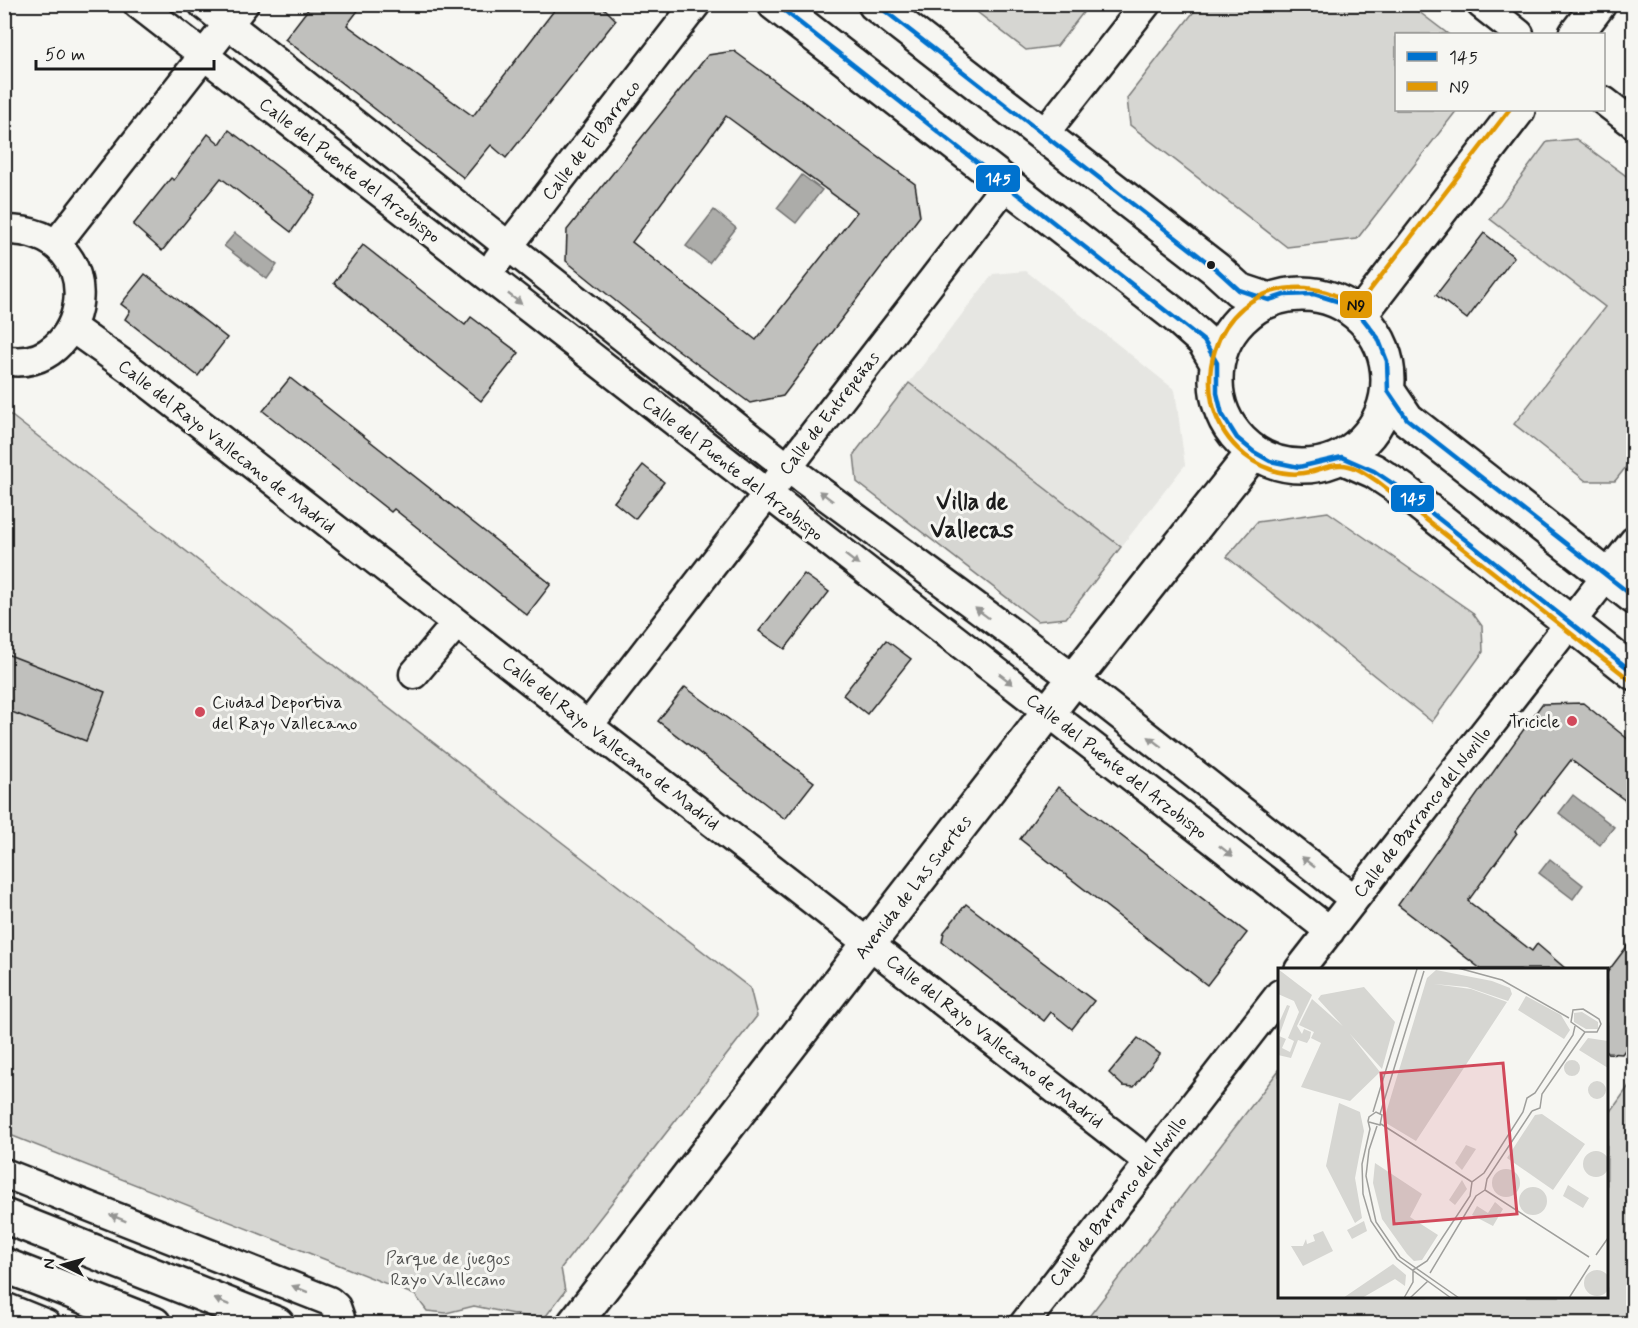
<svg xmlns="http://www.w3.org/2000/svg" width="1638" height="1328" viewBox="0 0 1638 1328" font-family="Mynerve,sans-serif">
  <style>
    .built { fill: #e6e6e2 }
    .green { fill: #d6d6d2; stroke: #797977; stroke-width: 1.5 }
    .water { fill: #acaca9; stroke: #727271; stroke-width: 1.5 }
    .building { fill: #c0c0bd; stroke: #1c1c1c; stroke-width: 1.5; fill-rule: evenodd }
    .lines { fill: none; stroke-linecap: round; stroke-linejoin: round }
    .minor-casing { stroke: #1c1c1c; stroke-width: 33 }
    .major-casing { stroke: #1c1c1c; stroke-width: 38 }
    .minor { stroke: #f6f6f2; stroke-width: 28 }
    .major { stroke: #f6f6f2; stroke-width: 33 }
    .bus-1-casing { stroke: #f6f6f2; stroke-width: 9 }
    .bus-2-casing { stroke: #f6f6f2; stroke-width: 9 }
    .bus-1 { stroke: #0072ce; stroke-width: 4.5 }
    .bus-2 { stroke: #e19803; stroke-width: 4.5 }
    .oneway { fill: #949492 }
    .bus-dot { fill: #1c1c1c; stroke: #f6f6f2; stroke-width: 2 }
    .poi-dot { fill: #d1495b; stroke: #f6f6f2; stroke-width: 2 }
    .labels { text-anchor: middle; stroke-width: 6; stroke-linejoin: round; paint-order: stroke }
    .street-label { font-size: 18px; fill: #1c1c1c; stroke: #f6f6f2 }
    .poi-label { font-size: 18px; fill: #1c1c1c; stroke: #f6f6f2; text-anchor: start }
    .park-label { font-size: 18px; fill: #545453; stroke: #f6f6f2 }
    .district-label { font-size: 24px; font-weight: bold; fill: #1c1c1c; stroke: #f6f6f2 }
    .inset-road { fill: none; stroke: #9f9f9c; stroke-width: 1.5 }
    .view { fill: #d1495b; fill-opacity: 0.15; stroke: #d1495b; stroke-width: 3 }
    .inset-edge { fill: none; stroke: #1c1c1c; stroke-width: 3 }
    .line-badge { stroke: #f6f6f2; stroke-width: 2 }
    .badge-label { font-size: 16px; text-anchor: middle; font-weight: bold; fill: #fff }
    .pale-badge-label { font-size: 16px; text-anchor: middle; font-weight: bold; fill: #111 }
  </style>
  <rect width="100%" height="100%" fill="#f6f6f2"/>
  <filter id="ink" filterUnits="userSpaceOnUse"><feTurbulence type="fractalNoise" baseFrequency=".0167" numOctaves="2"/><feDisplacementMap in="SourceGraphic" scale="12" xChannelSelector="R" yChannelSelector="G"/><feConvolveMatrix kernelMatrix="1 2 1 2 8 2 1 2 1" color-interpolation-filters="sRGB"/></filter>
  <g filter="url(#ink)">
    <path class="built" d="M1026 271 1175 390 1185 465 1121 547 909 383 993 274Z"/>
    <path class="green" d="M968 5H1089L1057 46 1026 50Z
      M1410 5 1448 34H1396V110H1457L1357 239 1287 247 1130 125 1127 98 1199 5Z
      M1576 139 1633 181V458L1615 481H1586L1514 424 1605 307 1490 219 1547 142Z
      M909 383 1121 547 1066 618 1037 621 857 482 854 454Z
      M4 410 750 988 757 1016 561 1268 565 1291 543 1320 474 1306 446 1313 427 1311 415 1295 5 1133Z
      M1328 512 1472 612 1482 626 1483 652 1432 722 1227 557 1257 522Z
      M1279 1070 1280 1296H1606L1607 1117 1633 1080V1323H1084Z"/>
    <path class="water" d="M802 175 822 190 796 223 777 208Z
      M714 210 736 228 709 263 686 246Z
      M235 233 277 265 267 279 224 246Z
      M1573 795 1614 827 1600 845 1559 813Z
      M1550 859 1583 885 1573 899 1539 873Z"/>
    <path class="building" d="M312 4H363L347 25 473 116 559 4H600L616 20 506 158 491 145 464 178 285 39Z
      M734 51 915 184 920 216 783 396 750 403 659 336 566 261 567 230 708 55ZM726 116 857 212 756 340 632 242Z
      M229 130 316 196 291 232 221 178 162 251 133 225 171 178 174 180 208 134 220 144Z
      M1484 233 1514 257 1467 319 1436 295Z
      M363 245 465 325 471 317 519 353 481 401 334 283Z
      M145 274 227 338 198 376 125 319 130 311 121 304Z
      M290 378 551 584 527 615 394 509 391 512 263 411Z
      M643 465 664 482 635 519 614 502Z
      M804 574 829 592 785 649 759 631Z
      M886 640 911 659 867 714 843 695Z
      M4 653 105 692 86 741 4 709Z
      M685 687 814 782 785 819 658 721Z
      M1583 703 1634 744V807L1571 760 1515 832 1517 833 1468 901 1532 951 1537 944 1566 969H1481L1398 905 1542 704Z
      M1058 787 1247 933 1207 985 1020 839Z
      M966 904 1094 1001 1072 1029 1051 1012 1044 1021 942 942 944 932Z
      M1634 937V1038L1622 1054 1606 1053V974Z
      M1138 1038 1160 1054 1134 1087 1123 1086 1109 1073Z"/>
    <g class="lines">
      <defs>
        <path id="minor" d="M138 4 1330 931
          M203 4 787 467 1074 679 1354 899
          M1481 4 1519 34
          M1604 101 1634 124
          M1043 135 1146 4
          M4 230C118 229 88 378 4 360
          M56 244 244 4
          M497 261 696 4
          M71 327 130 369 1149 1162
          M414 674 456 624
          M588 726 1006 185
          M1299 970 1634 541
          M4 1173 329 1301 336 1307 342 1324
          M4 1307 46 1324
          M1024 1324 1280 994"/>
        <path id="major" d="M775 4 1175 315 1204 341 1217 363
          M875 4 1216 269 1239 290 1269 300
          M1576 34 1599 4
          M1216 380a86 86 0 1 1 172 0a86 86 0 1 1-172 0Z
          M1360 315 1518 110
          M1388 391 1407 419 1634 597
          M1342 457 1374 471 1401 489 1634 673
          M4 1216 277 1324
          M4 1265 154 1324
          M574 1324 1074 679 1254 452"/>
      </defs>
      <use href="#minor" class="minor-casing"/>
      <use href="#major" class="major-casing"/>
      <use href="#minor" class="minor"/>
      <use href="#major" class="major"/>
      <defs>
        <path id="bus-1" d="M776 4 1204 341 1217 363V393L1222 414 1237 438 1254 452 1270 461 1299 467 1342 457 1374 471 1401 489 1634 673
          M876 4 1216 269 1239 290 1269 300 1284 295 1314 294 1343 303 1360 315 1378 338 1387 361 1388 391 1407 419 1634 597"/>
        <path id="bus-2" d="M1509 110 1358 306C1337 295 1317 286 1293 288 1213 292 1183 396 1238 449 1256 467 1284 478 1309 472 1319 470 1329 465 1340 465 1353 464 1366 474 1377 481L1629 679"/>
      </defs>
      <use href="#bus-1" class="bus-1-casing"/>
      <use href="#bus-2" class="bus-2-casing"/>
      <use href="#bus-1" class="bus-1"/>
      <use href="#bus-2" class="bus-2"/>
    </g>
    <defs><path id="oneway-solid" d="M-6-.8H1V-3.2L6.5 0L1 3.2V.8H-6Z" transform="scale(1.5)"/></defs>
    <g class="oneway">
      <use href="#oneway-solid" transform="translate(515 299) rotate(38)"/>
      <use href="#oneway-solid" transform="translate(826 496) rotate(-143)"/>
      <use href="#oneway-solid" transform="translate(852 560) rotate(38)"/>
      <use href="#oneway-solid" transform="translate(982 613) rotate(-143)"/>
      <use href="#oneway-solid" transform="translate(1006 679) rotate(38)"/>
      <use href="#oneway-solid" transform="translate(1155 742) rotate(-142)"/>
      <use href="#oneway-solid" transform="translate(1226 851) rotate(38)"/>
      <use href="#oneway-solid" transform="translate(1308 862) rotate(-142)"/>
      <use href="#oneway-solid" transform="translate(118 1218) rotate(-158)"/>
      <use href="#oneway-solid" transform="translate(300 1289) rotate(-158)"/>
      <use href="#oneway-solid" transform="translate(222 1302) rotate(-158)"/>
    </g>
  </g>
  <circle class="bus-dot" cx="1211" cy="265" r="5"/>
  <g class="poi-dot">
    <circle cx="200" cy="712" r="6"/>
    <circle cx="1572" cy="721" r="6"/>
  </g>
  <g class="labels">
    <g class="street-label">
      <text transform="translate(591 140) rotate(-52)" y="6">Calle de El Barraco</text>
      <text transform="translate(350 170) rotate(38)" y="6">Calle del Puente del Arzobispo</text>
      <text transform="translate(829 413) rotate(-52)" y="6">Calle de Entrepeñas</text>
      <text transform="translate(227 446) rotate(38)" y="6">Calle del Rayo Vallecano de Madrid</text>
      <text transform="translate(733 468) rotate(38)" y="6">Calle del Puente del Arzobispo</text>
      <text transform="translate(611 743) rotate(38)" y="6">Calle del Rayo Vallecano de Madrid</text>
      <text transform="translate(1117 766) rotate(38)" y="6">Calle del Puente del Arzobispo</text>
      <text transform="translate(1422 812) rotate(-52)" y="6">Calle de Barranco del Novillo</text>
      <text transform="translate(913 887) rotate(-52)" y="6">Avenida de Las Suertes</text>
      <text transform="translate(995 1041) rotate(38)" y="6">Calle del Rayo Vallecano de Madrid</text>
      <text transform="translate(1118 1201) rotate(-52)" y="6">Calle de Barranco del Novillo</text>
    </g>
    <g class="poi-label">
      <text x="212" y="708">Ciudad Deportiva<tspan x="212" dy="21">del Rayo Vallecano</tspan></text>
      <text x="1560" y="727" text-anchor="end">Tricicle</text>
    </g>
    <g class="park-label">
      <text x="448" y="1264">Parque de juegos<tspan x="448" dy="21">Rayo Vallecano</tspan></text>
    </g>
    <g class="district-label">
      <text x="972" y="509">Villa de<tspan x="972" dy="28">Vallecas</tspan></text>
    </g>
  </g>
  <g transform="translate(1278 968)">
    <rect width="330" height="330" fill="#f6f6f2"/>
    <path d="M0 1 34 27 19 58 24 66 26 61 33 64 32 70 29 75 20 72 13 90 0 87V57L9 37 12 38 1 68 8 71 4 80 12 84 16 73 10 70 21 44 16 33 0 26ZM158 2 214 13 232 20 234 26 230 33 189 19 156 16 193 21 229 34 138 173 108 155V145L149 10ZM86 19 117 54 104 101 40 31 43 27ZM248 28 283 47 292 62 286 71 240 42ZM34 31 68 61 102 104 72 133 23 119 43 75 33 70 36 64 21 57ZM304 44 320 54V61H308L296 54V45ZM310 70 330 73V100L301 82ZM286 100a8 8 0 1 1 16 0a8 8 0 1 1-16 0ZM310 122a9 9 0 1 1 18 0a9 9 0 1 1-18 0ZM61 135 82 144 86 163 77 210 84 250 77 255 48 198ZM264 146 307 176 275 222 229 190 257 147ZM188 177 198 181 184 202 177 195ZM305 196a13 13 0 1 1 26 0a13 13 0 1 1-26 0ZM97 195 144 226 132 249 160 267 144 292 136 293 129 286 104 251 95 215ZM214 215a14 14 0 1 1 28 0a14 14 0 1 1-28 0ZM184 212 189 221 177 237 171 232ZM290 217 311 230 305 240 285 228ZM241 233a14 14 0 1 1 28 0a14 14 0 1 1-28 0ZM217 234 225 241 215 258 194 247 199 238 210 245ZM86 253 89 263 74 271 69 262ZM45 263 55 283 25 298 13 278H25L28 271 29 276 37 273 35 267ZM115 296 128 307 127 318 117 311 84 330H65ZM306 315a13 13 0 1 1 26 0a13 13 0 1 1-26 0Z" fill="#d6d6d2"/>
    <path class="inset-road" d="M180 0 224 12 291 50M305 41 321 51 323 56 319 64H307L293 54 295 42ZM254 143 262 140 264 126 307 64M95 144 139 1M102 146 146 3M91 154 102 157 104 147 98 144 91 149 90 153 92 161 84 196 85 226 93 253 119 291 173 330M103 156 194 214M99 158 91 182 88 208 98 254 122 289 181 330M207 222 311 289M207 222 209 211 254 143M318 287 330 270M152 305 198 228 207 222M126 330 135 314V302L149 293 192 228 194 214 206 205 245 144 249 130 257 125 295 67 297 58M132 330 150 313M291 330 312 297"/>
    <path class="view" d="M225 95 239 246 116 256 103 105Z"/>
    <rect width="330" height="330" class="inset-edge"/>
  </g>
  <g class="line-badge">
    <rect x="975" y="164" width="46" height="29" rx="6" fill="#0072ce"/>
    <rect x="1339" y="290" width="34" height="29" rx="6" fill="#e19803"/>
    <rect x="1390" y="484" width="45" height="29" rx="6" fill="#0072ce"/>
  </g>
  <g class="badge-label">
    <text x="998" y="184">145</text>
    <text x="1413" y="504">145</text>
  </g>
  <g class="pale-badge-label">
    <text x="1356" y="311">N9</text>
  </g>
  <rect width="1638" height="1328" fill="none" stroke="#f6f6f2" stroke-width="24"/>
  <rect x="12" y="12" width="1614" height="1304" fill="none" stroke="#1c1c1c" stroke-width="2" filter="url(#ink)"/>
  <rect x="1395" y="33" width="210" height="78" fill="#f6f6f2" stroke="#9f9f9c" stroke-width="1.5"/>
  <rect x="1407" y="52" width="30" height="9" fill="#0072ce" stroke="#9f9f9c" stroke-width="1.5"/>
  <text x="1449" y="63" font-size="18" fill="#1c1c1c">145</text>
  <rect x="1407" y="82" width="30" height="9" fill="#e19803" stroke="#9f9f9c" stroke-width="1.5"/>
  <text x="1449" y="93" font-size="18" fill="#1c1c1c">N9</text>
  <g transform="translate(63 1265) rotate(275)" stroke="#f6f6f2" stroke-width="4.5" paint-order="stroke">
  <path d="M0-4.5L10 22L0 15L-10 22Z" fill="#1c1c1c"/>
  <text y="-9" font-size="16" font-weight="bold" text-anchor="middle" fill="#1c1c1c">N</text>
  </g>
  <path d="M36 60v9h178v-9" fill="none" stroke="#1c1c1c" stroke-width="3"/>
  <text x="45" y="60" font-size="18" fill="#1c1c1c" stroke="#f6f6f2" stroke-width="4.5" paint-order="stroke">50 m</text>
</svg>
